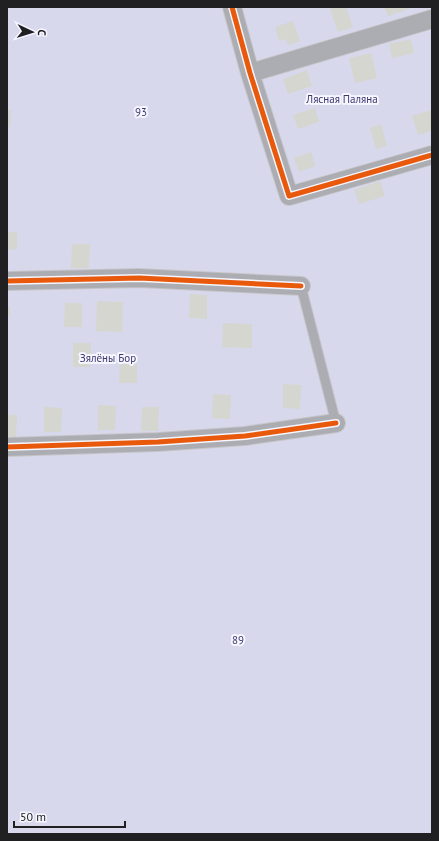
<svg xmlns="http://www.w3.org/2000/svg" width="439" height="841" viewBox="0 0 439 841" font-family="'PT Sans',sans-serif">
  <style>
    .green { fill: #d8d8ed }
    .building { fill: #d4d6cf }
    .lines { fill: none; stroke-linecap: round; stroke-linejoin: round }
    .lane-casing { stroke: #c6c6c9; stroke-width: 11 }
    .street-casing { stroke: #c6c6c9; stroke-width: 20 }
    .lane { stroke: #acacb3; stroke-width: 9 }
    .street { stroke: #acacb3; stroke-width: 18 }
    .cycleway-casing { stroke: #f5f6fe; stroke-width: 8 }
    .cycleway { stroke: #e8590c; stroke-width: 5 }
    .labels { text-anchor: middle; stroke-width: 4; stroke-linejoin: round; paint-order: stroke }
    .park-label { font-size: 11px; fill: #3e3a71; stroke: #f5f6fe }
  </style>
  <rect width="100%" height="100%" fill="#eaeaef"/>
  <path class="green" d="M7 7H432V834H7Z"/>
  <path class="building" d="M336 7H346L353 27 338 32 330 9Z
    M384 7H409V9L388 16Z
    M293 21 300 41 288 45 286 39 279 41 275 27Z
    M411 39 414 53 392 58 389 44Z
    M371 53 377 78 355 83 349 58Z
    M307 70 312 86 288 94 283 79Z
    M315 108 319 122 298 129 293 115Z
    M7 110H11L10 127H7Z
    M432 110V131L418 135 412 116Z
    M381 124 387 146 376 149 370 128Z
    M311 152 315 166 299 172 294 158Z
    M380 181 385 196 359 204 354 190Z
    M7 232H17V249L7 250Z
    M72 244H90L89 268H71Z
    M190 294 207 295V319L189 318Z
    M97 301 123 302 122 332 96 331Z
    M65 303H82V327H64Z
    M7 306H10V317H7Z
    M223 323 252 324V348L222 347Z
    M73 343H91L90 367H73Z
    M120 359H137V383H119Z
    M283 384 301 385 300 409 283 408Z
    M213 394 231 395 230 419 212 418Z
    M98 405 116 406 115 430H98Z
    M44 407 62 408 61 432H44Z
    M142 407H159L158 431H141Z
    M7 415H17L16 439H7Z"/>
  <g class="lines">
    <defs>
      <path id="lane" d="M301 286 336 423"/>
      <path id="street" d="M232 7 250 73 289 196 432 155
        M250 73 432 19
        M7 281 139 278 301 286
        M7 447 158 442 245 436 336 423"/>
    </defs>
    <use href="#lane" class="lane-casing"/>
    <use href="#street" class="street-casing"/>
    <use href="#lane" class="lane"/>
    <use href="#street" class="street"/>
    <defs>
      <path id="cycleway" d="M232 7 250 73 289 196 432 155
        M7 281 139 278 301 286
        M7 447 158 442 245 436 336 423"/>
    </defs>
    <use href="#cycleway" class="cycleway-casing"/>
    <use href="#cycleway" class="cycleway"/>
  </g>
  <g class="labels">
    <g class="park-label">
      <text x="342" y="103">Лясная Паляна</text>
      <text x="141" y="116">93</text>
      <text x="108" y="362">Зялёны Бор</text>
      <text x="238" y="644">89</text>
    </g>
  </g>
  <rect width="439" height="841" fill="none" stroke="#202023" stroke-width="16"/>
  <g transform="translate(32 32) rotate(94)" stroke="#f5f6fe" stroke-width="3" paint-order="stroke">
  <path d="M0-3L7 15L0 10L-7 15Z" fill="#202023"/>
  <text y="-6" font-size="11" font-weight="bold" text-anchor="middle" fill="#202023">С</text>
  </g>
  <path d="M14 821v6h111v-6" fill="none" stroke="#202023" stroke-width="2"/>
  <text x="20" y="821" font-size="12" fill="#202023" stroke="#f5f6fe" stroke-width="3" paint-order="stroke">50 m</text>
</svg>
